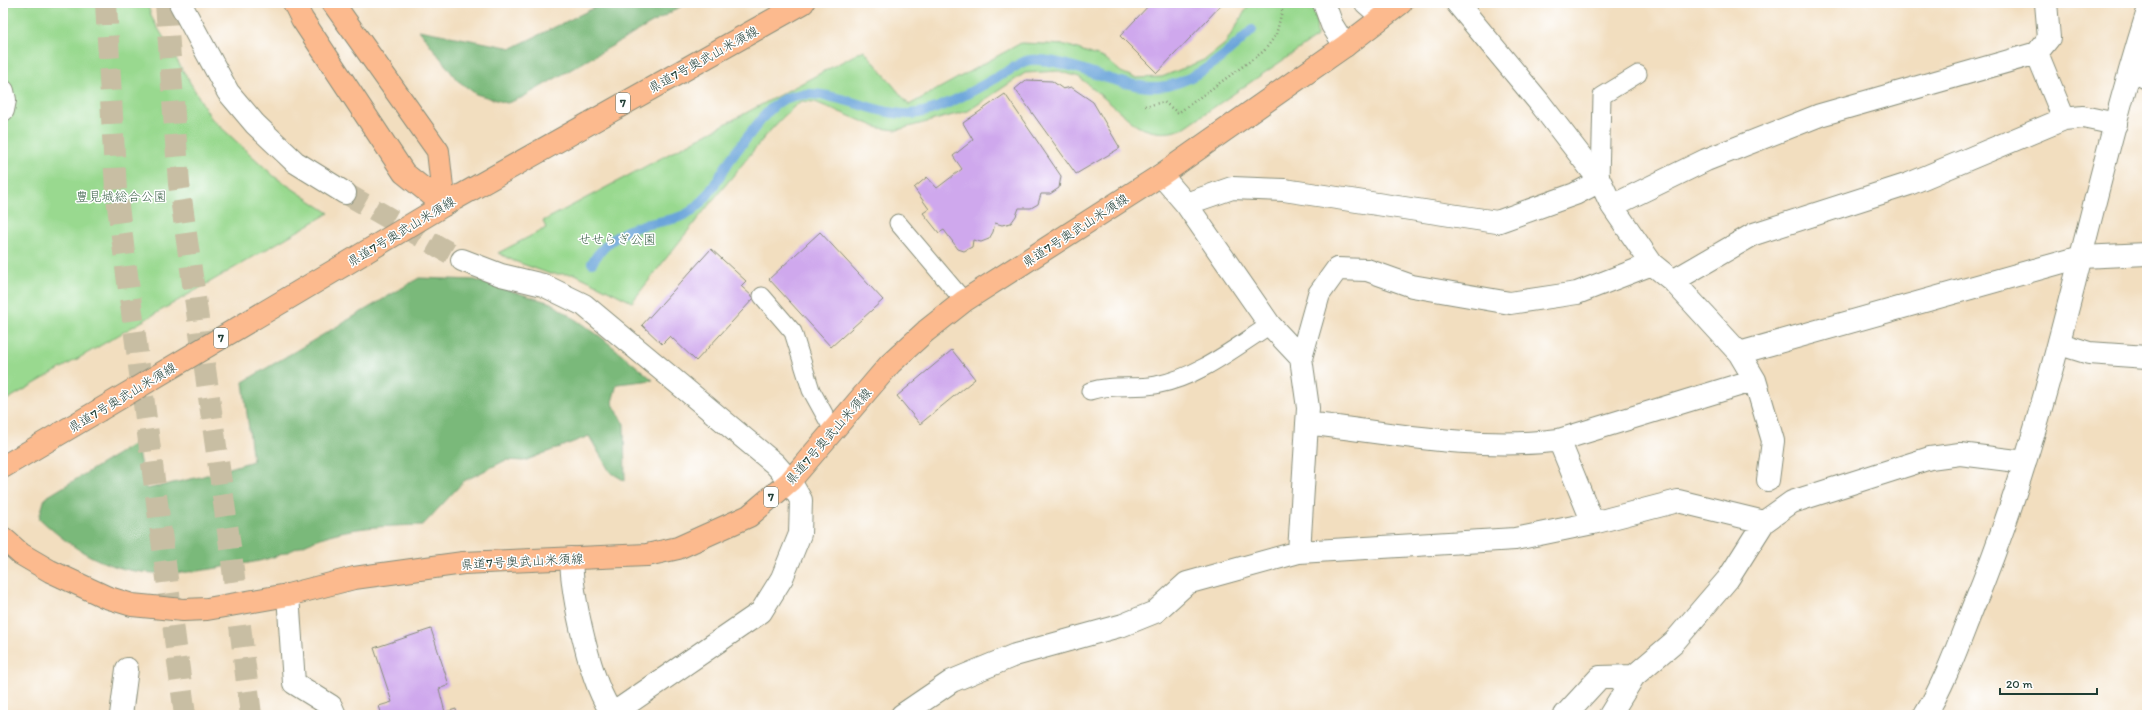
<svg xmlns="http://www.w3.org/2000/svg" width="2150" height="718" viewBox="0 0 2150 718" font-family="Itim,'Klee One',sans-serif">
  <style>
    .green { fill: #99d98f; stroke: #5c8b62 }
    .forest { fill: #7ab97a; stroke: #4c7b57 }
    .lines { fill: none; stroke-linecap: round; stroke-linejoin: round }
    .stream { stroke: #6aa4da; stroke-width: 10 }
    .building { fill: #cfa8ed }
    .minor-tunnel { stroke: #c8bea3; stroke-width: 22; stroke-dasharray: 22 11; stroke-linecap: butt }
    .motorway-tunnel { stroke: #c8bea3; stroke-width: 22; stroke-dasharray: 22 11; stroke-linecap: butt }
    .service-casing { stroke: #888e7a; stroke-width: 19 }
    .minor-casing { stroke: #888e7a; stroke-width: 24 }
    .tertiary-casing { stroke: #888e7a; stroke-width: 24 }
    .primary-casing { stroke: #888e7a; stroke-width: 24 }
    .motorway-casing { stroke: #888e7a; stroke-width: 24 }
    .path { stroke: #888e7a; stroke-width: 2.5; stroke-dasharray: 1 3; stroke-linecap: butt }
    .service { stroke: #fff; stroke-width: 17 }
    .minor { stroke: #fff; stroke-width: 22 }
    .tertiary { stroke: #fff; stroke-width: 22 }
    .primary { stroke: #fcba8e; stroke-width: 22 }
    .motorway { stroke: #fcba8e; stroke-width: 22 }
    .primary-bridge-casing { stroke: #888e7a; stroke-width: 24; stroke-linecap: butt }
    .primary-bridge { stroke: #fcba8e; stroke-width: 22 }
    .labels { text-anchor: middle; stroke-width: 3; stroke-linejoin: round; paint-order: stroke }
    .shield { fill: #fff; stroke: #627771; stroke-width: 1 }
    .shield-label { font-size: 12px; font-weight: bold; fill: #1f3d34 }
    .street-label { font-size: 13px; fill: #1f3d34; stroke: #fff }
    .park-label { font-size: 13px; fill: #3e644b; stroke: #fff }
  </style>
  <rect width="100%" height="100%" fill="#fff"/>
  <filter id="ink" filterUnits="userSpaceOnUse"><feTurbulence type="fractalNoise" baseFrequency=".025" numOctaves="2"/><feDisplacementMap in="SourceGraphic" scale="8" xChannelSelector="R" yChannelSelector="G"/><feConvolveMatrix kernelMatrix="1 2 1 2 8 2 1 2 1" color-interpolation-filters="sRGB"/></filter>
  <filter id="wash" filterUnits="userSpaceOnUse"><feTurbulence type="fractalNoise" baseFrequency=".012" numOctaves="4" result="noise"/><feDisplacementMap in="SourceGraphic" scale="16" xChannelSelector="R" yChannelSelector="G"/><feGaussianBlur stdDeviation="0.9" result="paint"/><feColorMatrix in="noise" values="0 0 0 0 0 0 0 0 0 0 0 0 0 0 0 0 0 1.4 0 .05"/><feComposite in="paint" operator="in"/></filter>
  <g filter="url(#wash)">
    <rect width="100%" height="100%" fill="#f2debf"/>
    <path class="green" d="M3 3H147L152 18 211 118 275 177 329 213 3 402Z
      M1250 3H1311L1316 13 1317 37 1182 129C1166 135 1152 133 1137 126L1079 77 1059 71 1025 73 968 111 897 130 879 128 815 102 801 101C776 121 757 146 737 171 701 214 666 258 632 302L575 274H550L514 261 498 253 546 228 543 221 864 50 909 105 1021 43 1066 45 1106 59 1121 72 1135 78 1162 77 1206 59 1225 44Z"/>
    <path class="forest" d="M604 3H687L521 98 507 103 476 94 457 80 419 30 512 48Z
      M419 278 475 280 551 303 601 337 653 380 617 384 612 402 624 424 625 481 610 472 589 436 524 461 506 460 464 481 423 525C393 526 362 526 333 534 311 540 292 552 270 558 255 563 238 564 223 567 145 581 98 574 39 518L45 498 136 443 146 489 200 477 253 461 243 382Z"/>
    <g class="lines">
      <path class="stream" d="M592 263C607 239 627 227 654 223 668 220 683 218 694 209 710 196 719 176 730 160 738 148 748 137 756 126 764 116 775 102 787 98 825 83 872 116 911 114 940 112 981 86 1006 72 1013 69 1023 60 1030 60 1051 58 1082 69 1101 76 1119 82 1139 88 1158 87 1192 85 1228 54 1252 30"/>
    </g>
    <g id="blocks">
      <path class="building" d="M1151 3H1223L1157 73 1120 36Z
        M1026 80 1052 81 1063 89 1071 87 1093 102 1120 148 1076 174 1015 89Z
        M1005 94 1061 176 1059 188 1050 194H1041L1038 204 1031 208H1019L1016 216 1011 223 1002 225 995 223 993 232 989 239 981 242 973 240 972 247 964 251 958 249 944 230 939 233 923 213 929 209 914 188 927 177 937 188 962 169 953 156 973 140 963 123Z
        M820 232 883 300 831 347 769 279Z
        M711 249 746 281 741 286 754 298 696 361 670 336 662 344 642 325Z
        M952 350 975 379 920 424 897 396Z
        M431 629 449 685 439 689 445 712 456 709 457 715H382L379 706 392 702 374 648Z"/>
    </g>
  </g>
  <g filter="url(#ink)">
    <use href="#blocks" fill-opacity="0" stroke="#888e7a" stroke-width="1"/>
    <g class="lines">
      <path class="minor-tunnel" d="M345 193 462 260"/>
      <path class="motorway-tunnel" d="M106 3 116 191 185 715
        M166 3 179 184 231 553 251 715"/>
      <defs>
        <path id="service" d="M1600 181 1602 96 1638 74
          M898 223 964 301
          M762 296 793 332 811 390 833 430
          M1090 391C1111 384 1134 389 1156 385 1199 377 1234 348 1270 325"/>
        <path id="minor" d="M180 3 228 92 255 124 295 162 345 193
          M1324 3 1332 25 1345 46
          M1366 3 1382 17
          M1457 3 1539 102 1600 181 1612 206 1652 264 1673 281 1739 353 1755 380 1773 441 1768 480
          M2037 53 2049 38 2046 3
          M2131 70 2147 78
          M1161 175 1186 204 1270 325 1301 358
          M1186 204 1232 188 1284 190 1497 222 1575 194 1600 181
          M1612 206 1706 160 1820 115 2037 53 2064 119
          M462 260 501 275 543 285 584 305 775 464 790 481 801 500 800 534 782 578 761 612 611 715
          M1673 281 1754 234 1909 184 2064 119 2083 117 2116 124
          M2060 344 2089 353 2147 357
          M1739 353 2081 257 2147 254
          M1307 423C1387 433 1480 451 1559 440L1755 380
          M1559 440 1593 523
          M1299 552 1308 408 1301 358 1319 294 1337 269 1367 270 1412 286 1510 303 1577 293 1652 264
          M571 558C572 596 590 685 613 714
          M288 595 294 683 331 706 335 715
          M121 715 127 669
          M902 715 952 681 1015 655 1123 625 1155 612 1187 583 1299 552 1515 539 1593 523 1678 501 1764 522 1792 502 1930 458 1960 454 2025 462
          M1565 715 1600 677 1634 676
          M1610 715 1634 676 1674 642 1728 579 1764 522"/>
        <path id="tertiary" d="M3 91 5 100 3 110
          M1925 715C1945 683 1959 642 1973 607 2053 416 2085 210 2147 14"/>
        <path id="primary" d="M344 265 444 205 803 3
          M3 467 98 411
          M3 538 21 554 50 571 106 597 132 605 183 610 207 609 288 595 354 578 463 563 647 555 678 548 749 516 790 481 890 364 926 331 964 301 1161 175 1345 46 1401 3"/>
        <path id="motorway" d="M294 3 302 19 404 173 444 205
          M333 3 438 151 444 205"/>
      </defs>
      <use href="#service" class="service-casing"/>
      <use href="#minor" class="minor-casing"/>
      <use href="#tertiary" class="tertiary-casing"/>
      <use href="#primary" class="primary-casing"/>
      <use href="#motorway" class="motorway-casing"/>
      <path class="path" d="M1145 106 1164 102 1178 113 1264 51 1276 35 1284 3"/>
      <use href="#service" class="service"/>
      <use href="#minor" class="minor"/>
      <use href="#tertiary" class="tertiary"/>
      <use href="#primary" class="primary"/>
      <use href="#motorway" class="motorway"/>
      <defs>
        <path id="primary-bridge" d="M98 411 344 265"/>
      </defs>
      <use href="#primary-bridge" class="primary-bridge-casing"/>
      <use href="#primary-bridge" class="primary-bridge"/>
    </g>
  </g>
  <g class="labels">
    <g class="shield">
      <rect x="616" y="93" width="14" height="20" rx="3"/>
      <rect x="214" y="328" width="14" height="20" rx="3"/>
      <rect x="764" y="487" width="14" height="20" rx="3"/>
    </g>
    <g class="shield-label">
      <text x="623" y="107">7</text>
      <text x="221" y="342">7</text>
      <text x="771" y="501">7</text>
    </g>
    <g class="street-label">
      <text transform="translate(703 59) rotate(-29)" y="5">県道7号奥武山米須線</text>
      <text transform="translate(1075 230) rotate(-33)" y="5">県道7号奥武山米須線</text>
      <text transform="translate(401 231) rotate(-31)" y="5">県道7号奥武山米須線</text>
      <text transform="translate(122 397) rotate(-31)" y="5">県道7号奥武山米須線</text>
      <text transform="translate(828 436) rotate(-49)" y="5">県道7号奥武山米須線</text>
      <text transform="translate(522 561) rotate(-3)" y="5">県道7号奥武山米須線</text>
    </g>
    <g class="park-label">
      <text x="121" y="201">豊見城総合公園</text>
      <text x="617" y="244">せせらぎ公園</text>
    </g>
  </g>
  <rect width="2150" height="718" fill="none" stroke="#fff" stroke-width="16"/>
  <path d="M2000 688v6h97v-6" fill="none" stroke="#1f3d34" stroke-width="2"/>
  <text x="2006" y="688" font-size="12" fill="#1f3d34" stroke="#ffffff" stroke-width="3" paint-order="stroke">20 m</text>
</svg>
